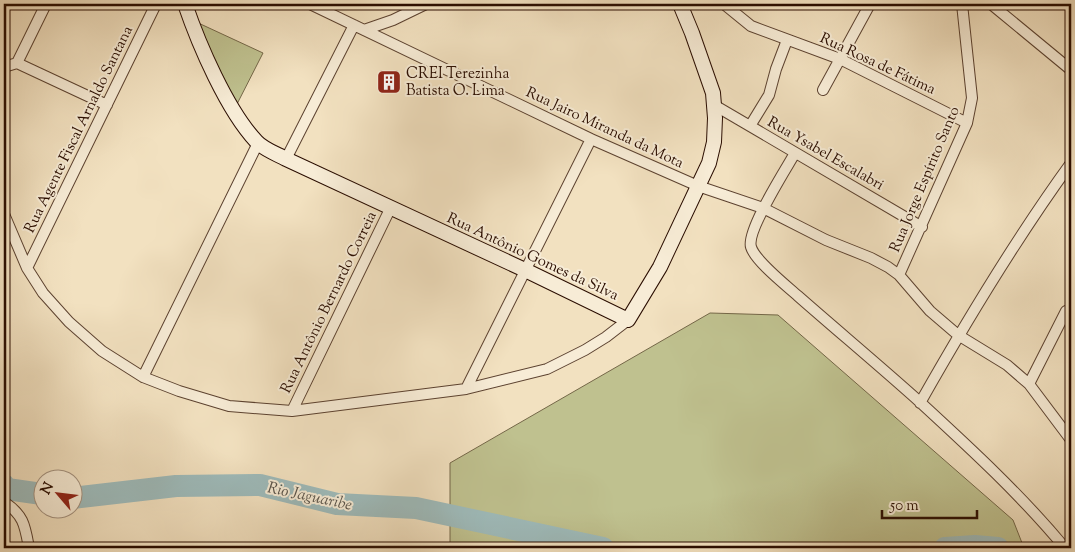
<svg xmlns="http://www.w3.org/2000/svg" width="1075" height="552" viewBox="0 0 1075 552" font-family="'Sorts Mill Goudy',serif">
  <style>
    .green { fill: #bfc18f; stroke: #746748 }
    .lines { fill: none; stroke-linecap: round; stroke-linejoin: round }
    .river { stroke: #9ebbbb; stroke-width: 22 }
    .street-casing { stroke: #5c4230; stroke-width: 12 }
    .secondary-casing { stroke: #2a0d00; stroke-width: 16 }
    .street { stroke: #f7ecd6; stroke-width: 10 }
    .secondary { stroke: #f7ecd6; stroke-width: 14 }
    .labels { text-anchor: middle; stroke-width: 4; stroke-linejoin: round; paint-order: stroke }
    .street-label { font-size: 15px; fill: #2a0d00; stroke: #f7ecd6 }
    .poi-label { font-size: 15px; fill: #2a0d00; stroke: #f7ecd6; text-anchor: start }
    .water-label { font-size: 16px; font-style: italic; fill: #58534b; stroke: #f7ecd6 }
  </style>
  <rect width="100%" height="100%" fill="#f2e1c0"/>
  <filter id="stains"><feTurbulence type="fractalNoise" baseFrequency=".004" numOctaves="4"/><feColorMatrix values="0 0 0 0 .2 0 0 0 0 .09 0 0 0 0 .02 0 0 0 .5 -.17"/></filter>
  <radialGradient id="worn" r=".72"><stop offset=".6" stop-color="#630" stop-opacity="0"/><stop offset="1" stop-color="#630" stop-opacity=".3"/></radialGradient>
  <path class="green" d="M194 21 263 53 235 108Z
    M710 313 778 315 1013 520 1024 548H450V463Z"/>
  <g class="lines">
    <path class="river" d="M4 485 7 489 42 494
      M72 498 176 486 260 485 337 504 416 508 603 548
      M945 548 975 546 998 548"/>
    <defs>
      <path id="street" d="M310 4 591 139 698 186 763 208 826 240 871 258 888 267 899 275 930 311 958 335 1007 365 1029 384 1071 440
        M724 4 751 26 840 59 967 123
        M991 4 1071 70
        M364 30 393 20 426 4
        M17 63 107 105
        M17 63 46 4
        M4 67 17 63
        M823 90 870 4
        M714 105 922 227
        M750 126 769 95 776 69 787 40
        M795 153C786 169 746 231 751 247 755 261 787 286 798 296 839 332 881 367 921 403 971 449 1022 496 1065 548
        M286 159 354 25
        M4 214 27 268 43 293 69 322 102 351 143 377 179 391 229 406 292 411 466 389 547 369 585 350 606 337 628 320
        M27 268 156 4
        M899 275 967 123 972 98 962 4
        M143 377 258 143
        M1029 384 1066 311
        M466 389 591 139
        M920 403C967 320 1015 240 1071 163
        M292 411 391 207
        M4 502C24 515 25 526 29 548"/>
      <path id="secondary" d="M185 4C199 45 227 110 256 141 263 149 277 154 286 159L525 270 628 320 660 267 709 163 714 142 715 118 713 93 692 33 680 4"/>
    </defs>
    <use href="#street" class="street-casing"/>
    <use href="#secondary" class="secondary-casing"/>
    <use href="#street" class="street"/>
    <use href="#secondary" class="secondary"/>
  </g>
  <defs>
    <symbol id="building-square" viewBox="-11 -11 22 22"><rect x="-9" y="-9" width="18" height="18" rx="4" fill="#8f2418" stroke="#f7ecd6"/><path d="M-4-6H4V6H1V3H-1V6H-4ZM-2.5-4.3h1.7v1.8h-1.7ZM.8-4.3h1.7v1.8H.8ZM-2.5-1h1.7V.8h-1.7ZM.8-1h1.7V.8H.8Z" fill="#fff"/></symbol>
  </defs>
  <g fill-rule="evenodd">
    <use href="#building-square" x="375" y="68" width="28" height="28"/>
  </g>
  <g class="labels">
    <g class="street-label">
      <text transform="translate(878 63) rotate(25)" y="5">Rua Rosa de Fátima</text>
      <text transform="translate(605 127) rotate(25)" y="5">Rua Jairo Miranda da Mota</text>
      <text transform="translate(78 129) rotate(-64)" y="5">Rua Agente Fiscal Arnaldo Santana</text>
      <text transform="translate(826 153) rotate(30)" y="5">Rua Ysabel Escalabri</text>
      <text transform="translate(924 179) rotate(-67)" y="5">Rua Jorge Espírito Santo</text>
      <text transform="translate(533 256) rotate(25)" y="5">Rua Antônio Gomes da Silva</text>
      <text transform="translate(328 302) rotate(-64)" y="5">Rua Antônio Bernardo Correia</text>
    </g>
    <g class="poi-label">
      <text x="406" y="78">CREI Terezinha<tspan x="406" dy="17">Batista O. Lima</tspan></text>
    </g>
    <g class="water-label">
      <text transform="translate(310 495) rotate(12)" y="6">Rio Jaguaribe</text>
    </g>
  </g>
  <rect width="1075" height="552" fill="none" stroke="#f2e1c0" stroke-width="20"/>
  <rect x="5" y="5" width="1065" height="542" fill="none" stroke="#2a0d00" stroke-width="2.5"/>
  <rect x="10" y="10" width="1055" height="532" fill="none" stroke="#2a0d00"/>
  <g transform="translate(58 494) rotate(298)"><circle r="24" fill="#f7ecd6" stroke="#a59380"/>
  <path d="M0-4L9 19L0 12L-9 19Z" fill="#8f2418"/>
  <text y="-8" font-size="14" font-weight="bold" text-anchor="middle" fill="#2a0d00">N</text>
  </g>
  <path d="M882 510v8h95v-8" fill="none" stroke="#2a0d00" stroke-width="2.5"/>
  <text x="890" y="510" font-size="15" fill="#2a0d00" stroke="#f7ecd6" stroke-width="4" paint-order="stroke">50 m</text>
  <rect width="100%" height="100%" filter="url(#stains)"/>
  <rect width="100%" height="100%" fill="url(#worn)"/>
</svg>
